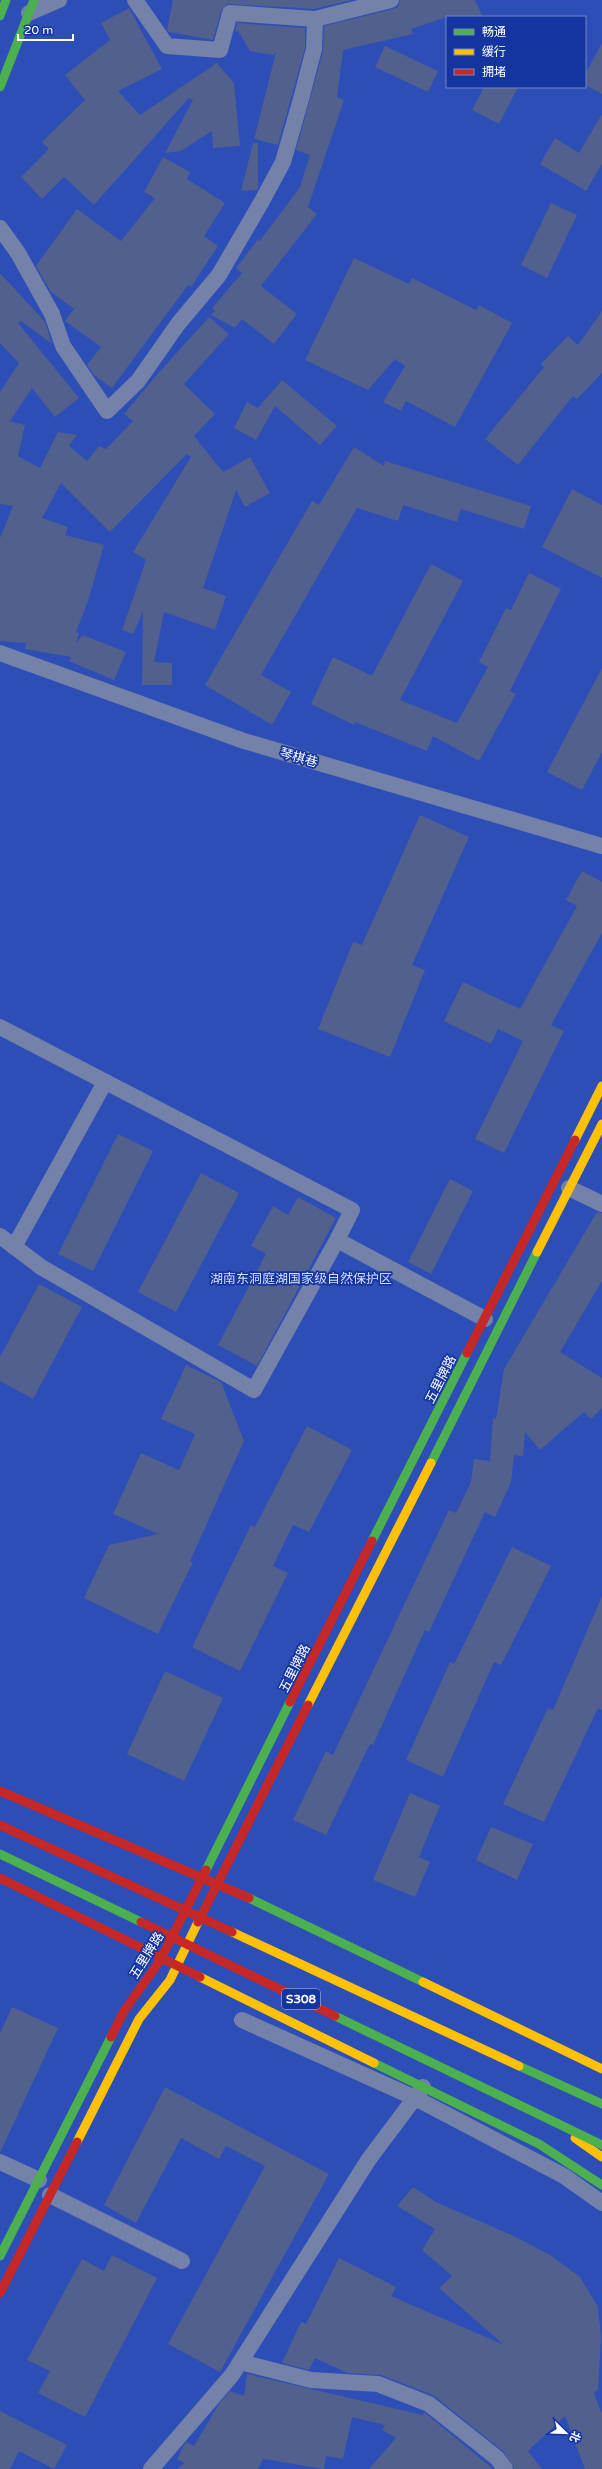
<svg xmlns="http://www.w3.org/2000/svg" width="602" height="2469" viewBox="0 0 602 2469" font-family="'Varela Round','Noto Sans SC',sans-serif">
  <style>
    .green { fill: #2c4eb6; fill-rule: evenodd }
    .building { fill: #52608e }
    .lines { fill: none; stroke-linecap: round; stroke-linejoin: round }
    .street { stroke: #7481a9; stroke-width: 16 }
    .fast { stroke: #4caf50; stroke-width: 9 }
    .slow { stroke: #ffc107; stroke-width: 9 }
    .jam { stroke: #c62828; stroke-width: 9 }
    .fast-bridge { stroke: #4caf50; stroke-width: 9 }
    .slow-bridge { stroke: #ffc107; stroke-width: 9 }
    .jam-bridge { stroke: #c62828; stroke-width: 9 }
    .labels { text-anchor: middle; stroke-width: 3.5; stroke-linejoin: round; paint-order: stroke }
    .shield { fill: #1435a0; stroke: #b8c2e2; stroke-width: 1 }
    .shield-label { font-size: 12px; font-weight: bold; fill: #fff }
    .street-label { font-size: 13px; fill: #fff; stroke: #1435a0 }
    .park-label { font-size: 13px; fill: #d5dffd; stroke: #1435a0 }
  </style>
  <rect width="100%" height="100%" fill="#344680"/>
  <path class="green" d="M0 0H602V2469H0ZM447 17H585V87H447Z"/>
  <path class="building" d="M173 0H352L314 9 227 4 221 11 213 40 169 32 167 30Z
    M400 0H475L483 17H447L411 29 413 34 343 50 337 97 344 100 308 207 317 214 261 286 297 314 274 344 242 319 235 328 211 315 215 311 212 308 242 273 236 268 259 238V242L300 187 310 155 296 150 323 51 324 26 393 9 398 7Z
    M129 8 162 69 118 91 140 115 217 63 234 83 240 146 213 148 212 131 181 151 165 153 193 100 189 98 94 205 64 177 42 199 21 177 49 149 42 142 85 100 65 75 110 40 101 23Z
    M237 23 305 28V48L278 145 254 139 276 52 273 55 250 51 238 31 235 32Z
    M602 43V94L585 85V74Z
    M385 46 438 71 428 92 375 67Z
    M484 87H518L499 124 472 110Z
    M602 114V164L586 191 540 164 555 138 579 153Z
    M253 143H258V188L257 190 241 191Z
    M163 157 190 172 187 179 225 203 204 236 218 246 191 287 188 285 112 388 94 375 87 365 101 347 65 321 74 309 51 292 36 266 77 209 121 241 155 198 144 192Z
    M551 203 577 215 547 278 521 265Z
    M354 258 409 284 412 278 476 310 479 305 512 323 455 427 406 401 401 411 383 402 405 366 395 359 368 390 305 360Z
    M0 273 45 322 52 344 21 321 18 323 79 398 55 417 32 388 10 421 25 425 18 456 40 468 58 432 77 435 69 446 87 461 99 446 106 449 133 421 124 414 155 377 209 317 229 334 184 384 215 414 194 436 223 472 250 457 270 493 245 507 236 490 203 588 226 596 215 630 164 612 154 662 172 663V685H142L143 611 133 634 122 630 146 560 133 552 191 457 187 454 110 532 61 483 42 518 68 527 65 535 104 545 88 601 76 632 79 633 76 643 83 635 126 652 114 680 69 661 71 657 25 649 26 643 0 641V538L13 506 0 504V392L19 363 0 343Z
    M602 311V373L577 399 573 396 518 465 485 439 544 367 541 364 568 336 578 345Z
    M282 380 337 426 320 445 275 406 256 440 234 428 247 402 258 408Z
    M354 447 384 466 385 461 531 506 524 529 461 509 457 522 403 505 398 521 357 508 261 675 291 692 272 725 205 685 312 501 319 505Z
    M572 489 602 505V578L542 547Z
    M431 564 463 581 400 700 457 723 488 667 479 662 506 608 511 610 529 573 561 589 510 691 516 694 479 761 433 736 427 751 355 722 354 725 311 704 333 657 372 676Z
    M602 668V752L582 790 547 772Z
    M420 815 469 837 412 965 425 970 390 1057 318 1029 353 942 362 945Z
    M582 871 602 882V933L551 1025 564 1031 504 1153 475 1139 523 1041 498 1029 491 1044 444 1021 463 982 520 1009 577 906 566 900Z
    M118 1134 153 1151 93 1271 58 1254Z
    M201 1173 239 1193 176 1312 138 1292Z
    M450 1179 473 1191 431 1274 408 1262Z
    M298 1197 336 1218 257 1366 218 1345 266 1254 251 1246 273 1206 288 1215Z
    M597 1212 602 1213V1281L560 1352 602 1378V1408L591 1419 584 1412 540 1450 525 1432 523 1456 514 1455 511 1482 495 1517 485 1512 429 1632 425 1630 373 1745 370 1744 326 1835 293 1820 326 1751 333 1755 449 1510 456 1513 471 1482 474 1459 490 1461 493 1418 496 1419 504 1369Z
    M39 1284 82 1307 33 1399 0 1381V1357Z
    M186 1365 221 1382 244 1441 190 1561 193 1562 158 1634 84 1598 109 1545 158 1534 113 1514 141 1453 179 1470 195 1434 161 1419Z
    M307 1426 352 1450 309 1532 293 1525 273 1566 288 1573 240 1671 192 1647 251 1525 255 1527Z
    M512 1547 551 1566 501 1665 494 1662 443 1777 406 1760 450 1662 454 1664Z
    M602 1596V1710L598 1708 544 1822 503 1804 548 1708 553 1710Z
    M165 1671 223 1698 184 1781 127 1754Z
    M410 1793 440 1806 419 1857 430 1862 415 1897 373 1880Z
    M491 1827 533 1844 517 1880 476 1860Z
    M12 2007 58 2028 0 2153V2033Z
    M165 2087 329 2174 220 2372 168 2344 265 2166 226 2146 219 2159 181 2138 136 2223 104 2205Z
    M413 2187 436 2202 518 2238 550 2255 580 2277 598 2307 601 2337 598 2390 594 2393 602 2414V2469H585L565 2416 528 2451 542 2469H514L503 2451 433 2395 381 2375 347 2373 315 2358 309 2370 282 2363 301 2322 306 2324 339 2258 396 2287 391 2296 504 2345 439 2288 452 2276 422 2250 435 2229 397 2206Z
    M112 2255 157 2278 85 2417 38 2393 50 2371 27 2360 82 2259 104 2271Z
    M247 2374 423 2415 424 2412 493 2469H369L396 2438 382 2430 385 2425 352 2417 343 2459 326 2456 324 2469 263 2459 258 2469H177L185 2463 177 2459 183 2447 186 2442 194 2446 219 2404 230 2391 244 2396Z
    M0 2411 67 2445 54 2469 19 2451 10 2469H0Z"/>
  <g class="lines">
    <path class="street" d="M29 13 59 0
      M315 19 391 0
      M0 228 18 253 52 314 63 346 107 411 138 381 178 324 219 275 262 201 283 162 301 99 314 49 315 19 230 13 220 50 167 46 135 0
      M0 653 244 741 602 846
      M0 1027 352 1210 337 1240
      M569 1188 602 1204
      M0 1236 41 1267 254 1390 337 1240 485 1319
      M14 1247 105 1082
      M242 2020 415 2098 564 2176 602 2203
      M0 2162 39 2180
      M50 2195 182 2261
      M240 2362 311 2380 378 2384 429 2404 497 2458 505 2469
      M151 2469 232 2375 369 2159 423 2087"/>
    <path class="fast" d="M0 16 6 0
      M0 87 34 0
      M431 1463 537 1252
      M372 1541 467 1353
      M206 1870 290 1702
      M249 1898 423 1982
      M374 2063 539 2144 602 2185
      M0 2256 111 2037"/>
    <path class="slow" d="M575 1140 602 1086
      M537 1252 602 1124
      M308 1705 431 1463
      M200 1977 374 2063
      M423 1982 602 2069
      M575 2138 602 2157
      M77 2142 139 2019 170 1980 198 1922"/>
    <path class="jam" d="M467 1353 575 1140
      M290 1702 372 1541
      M0 1791 249 1898
      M0 1878 200 1977
      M198 1922 308 1705
      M111 2037 124 2011 159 1962 206 1870
      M0 2293 77 2142"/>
    <path class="fast-bridge" d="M0 1854 141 1922
      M335 2016 602 2145
      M519 2066 602 2104"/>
    <path class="slow-bridge" d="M232 1932 519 2066"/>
    <path class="jam-bridge" d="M0 1825 232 1932
      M141 1922 335 2016"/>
  </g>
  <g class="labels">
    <rect class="shield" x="282" y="1989" width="38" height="20" rx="3"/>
    <g class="shield-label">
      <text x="301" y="2003">S308</text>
    </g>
    <g class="street-label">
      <text transform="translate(299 757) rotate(16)" y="5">琴棋巷</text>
      <text transform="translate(440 1379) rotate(-63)" y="5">五里牌路</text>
      <text transform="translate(294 1668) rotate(-63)" y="5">五里牌路</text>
      <text transform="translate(146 1955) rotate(-58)" y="5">五里牌路</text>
    </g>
    <g class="park-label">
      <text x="301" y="1283">湖南东洞庭湖国家级自然保护区</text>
    </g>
  </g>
  <rect x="446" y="16" width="140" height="72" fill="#1435a0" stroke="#7286c6"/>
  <rect x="454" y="29" width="20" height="6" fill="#4caf50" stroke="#7286c6"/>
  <text x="482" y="36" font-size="12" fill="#ffffff">畅通</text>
  <rect x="454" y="49" width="20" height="6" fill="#ffc107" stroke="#7286c6"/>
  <text x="482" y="56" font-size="12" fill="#ffffff">缓行</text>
  <rect x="454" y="69" width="20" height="6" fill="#c62828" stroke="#7286c6"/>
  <text x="482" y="76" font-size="12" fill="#ffffff">拥堵</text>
  <g transform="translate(566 2433) rotate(113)" stroke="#1435a0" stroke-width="3" paint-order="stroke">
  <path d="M0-3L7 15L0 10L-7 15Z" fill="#ffffff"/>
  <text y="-6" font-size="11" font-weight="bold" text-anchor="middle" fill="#ffffff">北</text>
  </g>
  <path d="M18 34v6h55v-6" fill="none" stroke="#ffffff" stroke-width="2"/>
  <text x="24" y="34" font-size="12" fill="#ffffff" stroke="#1435a0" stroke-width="3" paint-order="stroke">20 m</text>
</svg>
